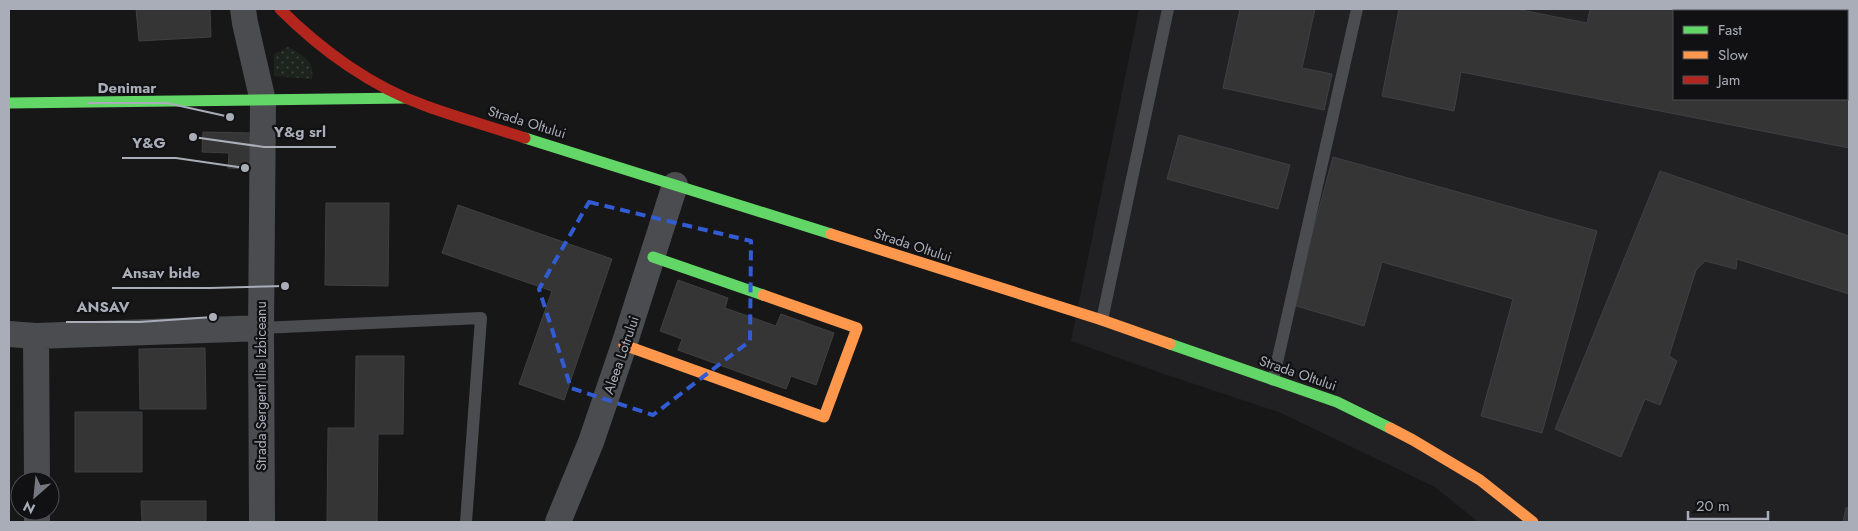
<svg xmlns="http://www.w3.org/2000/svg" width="1858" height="531" viewBox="0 0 1858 531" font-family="Jost,sans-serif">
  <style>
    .built { fill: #212123; fill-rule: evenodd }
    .grass { fill: url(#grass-dots) }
    .building { fill: #353536; stroke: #3f4043; fill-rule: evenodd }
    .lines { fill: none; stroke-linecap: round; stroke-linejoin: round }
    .lane { stroke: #4b4c50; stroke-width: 12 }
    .street { stroke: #4b4c50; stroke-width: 26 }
    .fast { stroke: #63d668; stroke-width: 11 }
    .slow { stroke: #ff974d; stroke-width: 11 }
    .jam { stroke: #b3261e; stroke-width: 11 }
    .marked { fill: none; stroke: #325cd3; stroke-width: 4; stroke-dasharray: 10 6; stroke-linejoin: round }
    .labels { text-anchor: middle; stroke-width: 4.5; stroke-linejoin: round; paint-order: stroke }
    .street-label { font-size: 14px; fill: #a8adb8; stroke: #111113 }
    .leader { fill: none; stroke: #a8adb8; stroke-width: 2 }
    .callout-dot { fill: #a8adb8; stroke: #111113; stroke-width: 2 }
    .callout-label { font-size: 15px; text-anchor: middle; font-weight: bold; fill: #a8adb8; stroke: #111113; stroke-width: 4.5; stroke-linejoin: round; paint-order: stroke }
  </style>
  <defs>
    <pattern id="grass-dots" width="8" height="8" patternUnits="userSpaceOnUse" patternTransform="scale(1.25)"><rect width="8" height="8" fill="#1d241e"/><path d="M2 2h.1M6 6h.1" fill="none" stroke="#3b413d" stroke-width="1.8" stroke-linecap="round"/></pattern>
  </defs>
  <rect width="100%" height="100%" fill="#171717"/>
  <path class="built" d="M1139 9H1849V522H1478L1435 487 1281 413 1158 372 1071 341ZM1674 11H1847V99H1674Z"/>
  <path class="grass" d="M288 47C302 55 315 60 312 79L274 76V54Z"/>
  <path class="building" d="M136 9H210L211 37 139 41Z
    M1240 9H1315L1302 68 1332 74 1324 110 1223 88Z
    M1399 9H1516L1587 23 1590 9H1849V148L1461 72 1454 111 1382 96ZM1674 11H1847V99H1674Z
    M203 132 251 133 250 169 228 168 229 153 202 152Z
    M1179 135 1290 165 1278 209 1167 179Z
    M1333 157 1597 231 1542 433 1481 416 1513 299 1382 262 1364 326 1293 305Z
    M1660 171 1849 236V294L1737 259 1736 269 1705 261 1696 270 1669 356 1677 361 1660 405 1645 399 1621 457 1555 429Z
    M326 203H389L388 286 325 285Z
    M458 205 612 259 564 400 519 384 552 291 442 253Z
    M678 280 728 298 725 308 776 326 781 314 834 333 816 385 791 376 786 389 678 350 682 339 660 331Z
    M205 348 206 409H140L139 349Z
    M356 356H404L403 434H378L377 522H327L328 428H355Z
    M75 412H142V472H75Z
    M141 501H206V522H142Z
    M1846 508H1849V522H1843Z"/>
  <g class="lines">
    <path class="lane" d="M1102 320 1168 9
      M261 328 481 318 466 522
      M1273 380 1357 9"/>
    <path class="street" d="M243 9 245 23 263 101 261 328 262 522
      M9 334 36 336 261 328
      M36 336 37 481
      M37 511V522
      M558 522 591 442 624 345 675 185"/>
    <path class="fast" d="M9 103 405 98
      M525 138 831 234
      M653 257 763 295
      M1170 344 1337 402 1390 428"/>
    <path class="slow" d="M831 234 1102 320 1170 344
      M624 345 824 417 857 328 763 295
      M1390 428 1413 440 1480 480 1533 522"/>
    <path class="jam" d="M280 9C321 50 372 87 426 106 459 118 492 127 525 138"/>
  </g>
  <path class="marked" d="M589 202 751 241 750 341 653 415 571 388 539 289Z"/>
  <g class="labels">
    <g class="street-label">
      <text transform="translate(527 122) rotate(17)" y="5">Strada Oltului</text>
      <text transform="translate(913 245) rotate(18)" y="5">Strada Oltului</text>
      <text transform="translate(621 355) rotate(-71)" y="5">Aleea Lotrului</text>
      <text transform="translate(1298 373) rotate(19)" y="5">Strada Oltului</text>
      <text transform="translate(261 386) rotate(-90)" y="5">Strada Sergent Ilie Izbiceanu</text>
    </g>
  </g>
  <path class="leader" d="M230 117L167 103H88M193 137L264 147H336M245 168L176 158H122M285 286L210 288H112M213 317L139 322H66"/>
  <g class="callout-dot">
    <circle cx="230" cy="117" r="5"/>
    <circle cx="193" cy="137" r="5"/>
    <circle cx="245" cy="168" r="5"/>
    <circle cx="285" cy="286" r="5"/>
    <circle cx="213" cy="317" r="5"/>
  </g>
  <g class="callout-label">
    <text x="127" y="93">Denimar</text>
    <text x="300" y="137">Y&amp;g srl</text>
    <text x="149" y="148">Y&amp;G</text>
    <text x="161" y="278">Ansav bide</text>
    <text x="103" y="312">ANSAV</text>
  </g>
  <rect width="1858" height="531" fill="none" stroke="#a8adb8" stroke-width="20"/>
  <rect x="1673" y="10" width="175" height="90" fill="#111113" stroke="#4d4f55"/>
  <rect x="1683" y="26" width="25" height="8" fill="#63d668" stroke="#4d4f55"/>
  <text x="1718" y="35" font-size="15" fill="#a8adb8">Fast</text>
  <rect x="1683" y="51" width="25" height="8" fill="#ff974d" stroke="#4d4f55"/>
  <text x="1718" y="60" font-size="15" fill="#a8adb8">Slow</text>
  <rect x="1683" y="76" width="25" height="8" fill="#b3261e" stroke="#4d4f55"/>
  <text x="1718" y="85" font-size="15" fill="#a8adb8">Jam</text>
  <g transform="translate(35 496) rotate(207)"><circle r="24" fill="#111113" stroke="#4d4f55"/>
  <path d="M0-4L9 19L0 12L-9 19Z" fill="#757880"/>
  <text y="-8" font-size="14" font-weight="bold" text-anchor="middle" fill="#a8adb8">N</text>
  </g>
  <path d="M1688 511v8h80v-8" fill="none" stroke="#a8adb8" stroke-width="2.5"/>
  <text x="1696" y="511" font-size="15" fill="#a8adb8" stroke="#111113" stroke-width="4" paint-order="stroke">20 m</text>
</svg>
